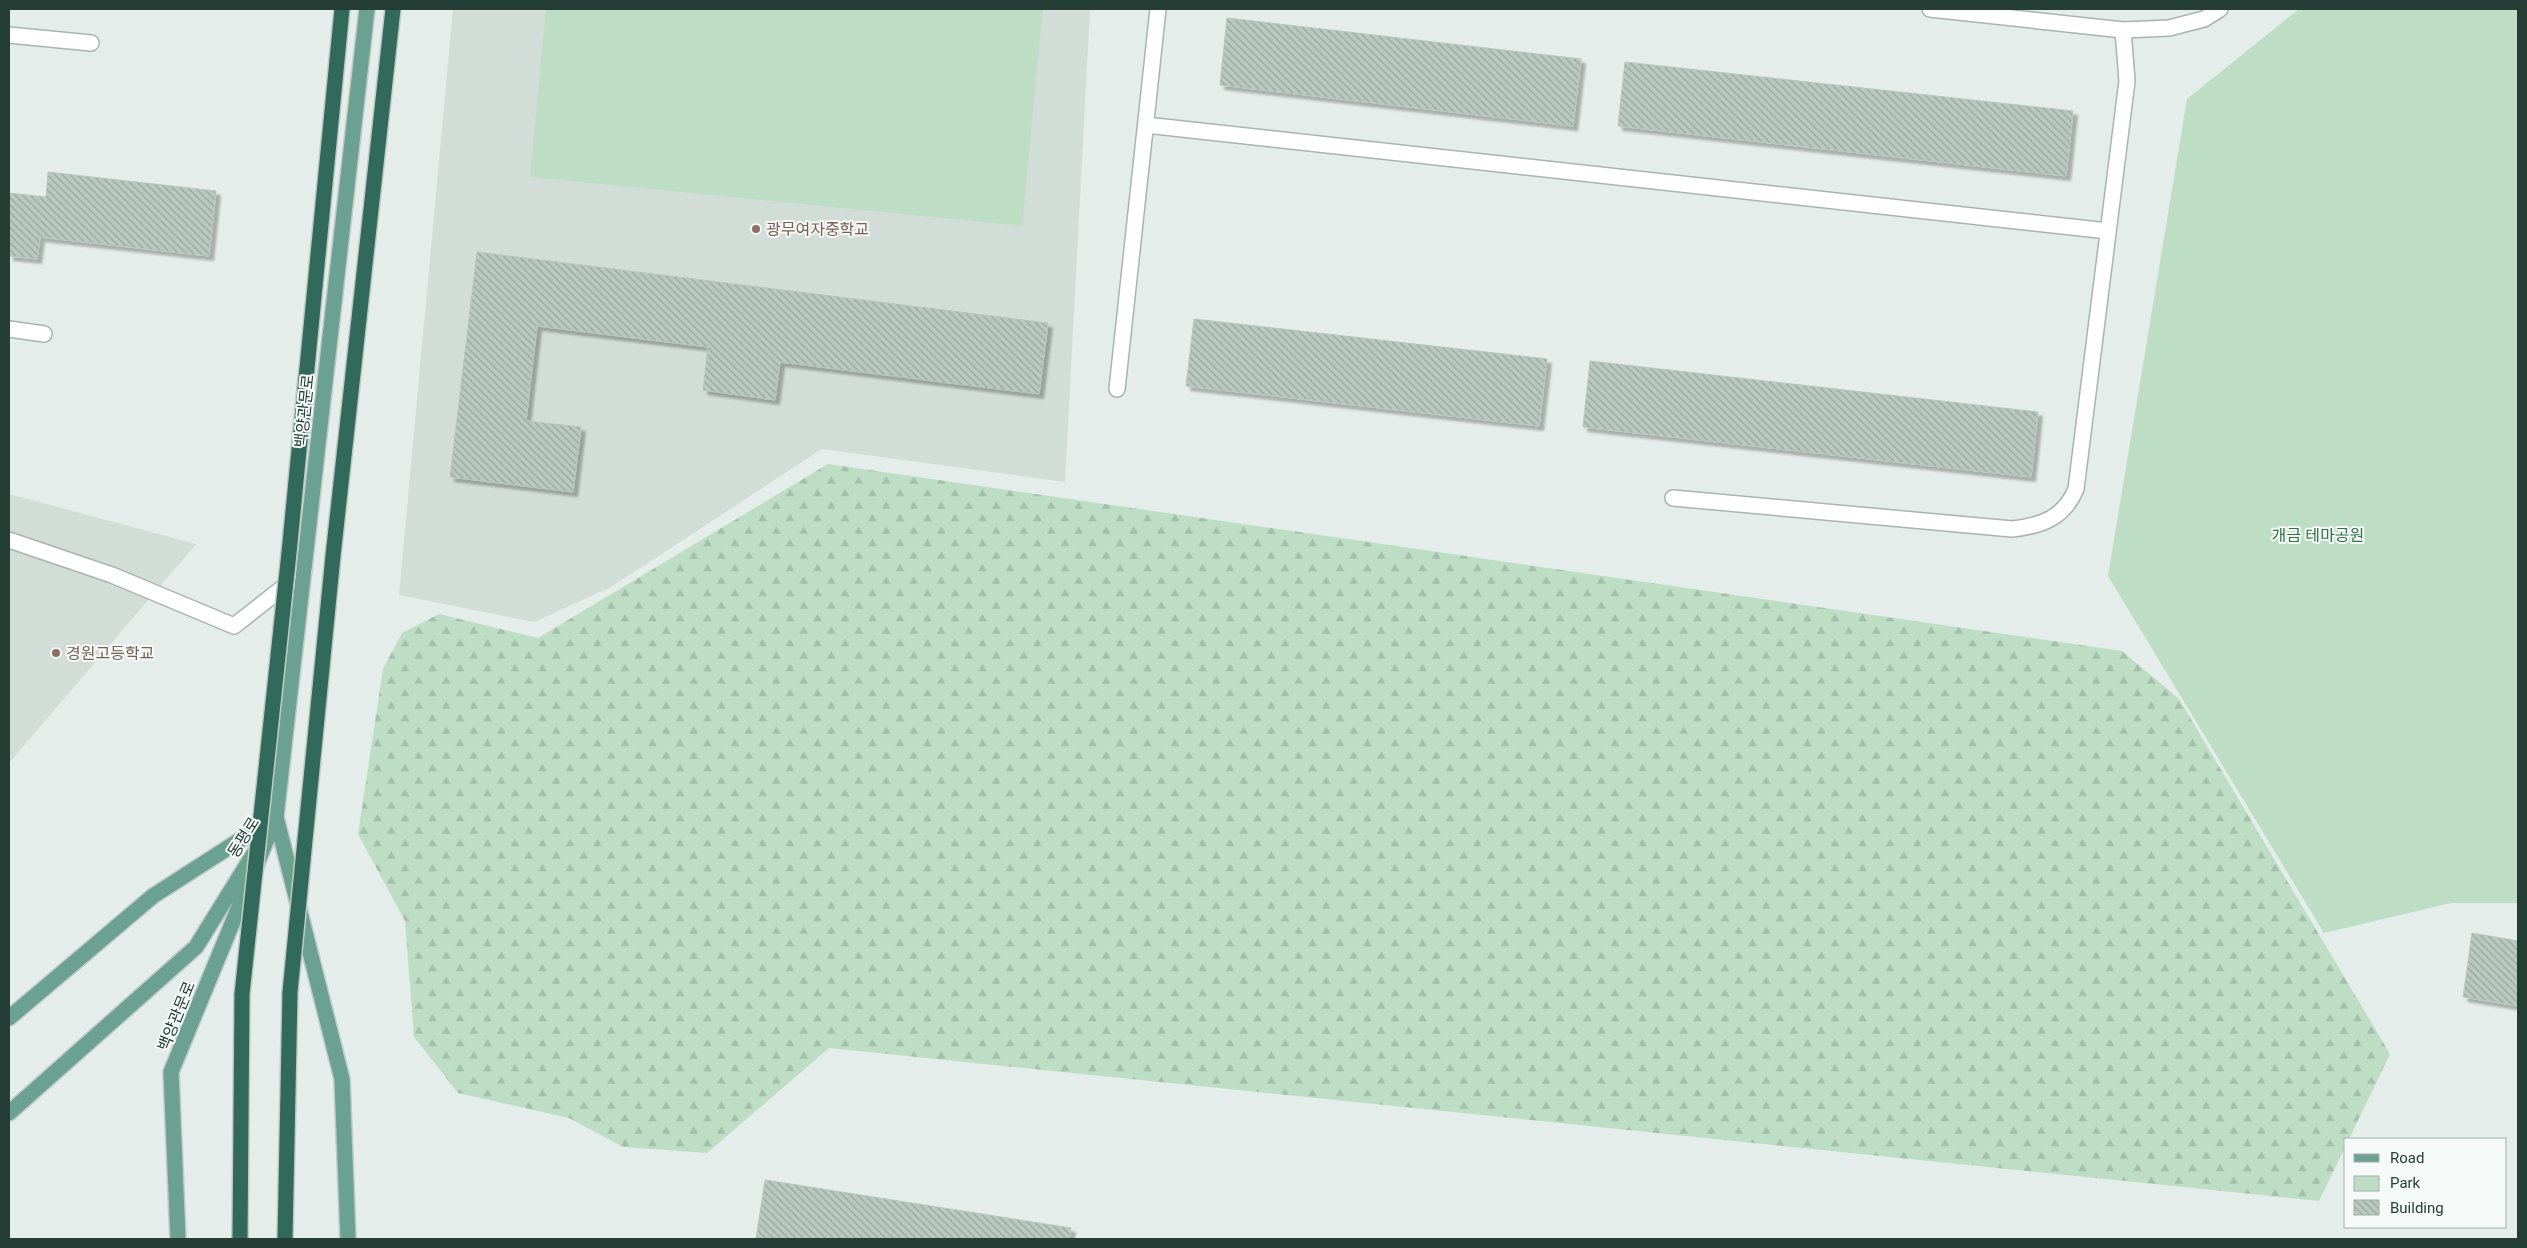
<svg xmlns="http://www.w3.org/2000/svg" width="2527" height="1248" viewBox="0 0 2527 1248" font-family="Roboto,'Noto Sans KR',sans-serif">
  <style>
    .built { fill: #d2ddd7 }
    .forest { fill: url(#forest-firs) }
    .green { fill: #beddc5 }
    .building { fill: url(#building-back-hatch); stroke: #b7c6bf; filter: url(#shadow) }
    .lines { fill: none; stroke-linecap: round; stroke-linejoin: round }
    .minor-casing { stroke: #a7b5b0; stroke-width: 18 }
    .major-casing { stroke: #c2c9c7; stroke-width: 18 }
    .minor { stroke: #fff; stroke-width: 15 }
    .major { stroke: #6aa190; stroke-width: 15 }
    .highway-bridge-casing { stroke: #c2c9c7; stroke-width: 18; stroke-linecap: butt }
    .highway-bridge { stroke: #31695b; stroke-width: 15 }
    .education-dot { fill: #8d6e63; stroke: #f5f9f7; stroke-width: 2 }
    .labels { text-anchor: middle; stroke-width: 4; stroke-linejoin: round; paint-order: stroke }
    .education-label { font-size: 16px; fill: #785e54; stroke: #f5f9f7; text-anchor: start }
    .street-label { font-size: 16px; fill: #243e36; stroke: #f5f9f7 }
    .park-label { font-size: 16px; fill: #2f7347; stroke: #f5f9f7 }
  </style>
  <defs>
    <pattern id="forest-firs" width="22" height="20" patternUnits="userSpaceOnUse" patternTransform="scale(1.25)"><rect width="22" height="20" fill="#beddc5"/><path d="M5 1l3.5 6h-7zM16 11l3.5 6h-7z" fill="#a3bfaa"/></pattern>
    <pattern id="building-back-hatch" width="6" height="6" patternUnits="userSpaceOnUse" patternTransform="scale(1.25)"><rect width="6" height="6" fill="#b9c8c1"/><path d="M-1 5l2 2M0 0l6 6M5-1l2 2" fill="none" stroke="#96a49e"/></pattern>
    <filter id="shadow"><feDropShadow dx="4.5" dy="4.5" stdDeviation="1" flood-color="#0004"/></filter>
  </defs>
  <rect width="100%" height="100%" fill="#e4ede9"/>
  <path class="built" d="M453 9H1090L1065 482 822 449 611 587 534 622 399 595Z
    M9 494 196 544 9 763Z"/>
  <path class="forest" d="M828 464 2122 651 2179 699 2390 1054 2349 1139H2346V1145L2319 1201 829 1048 707 1153 623 1147 569 1118 458 1093 414 1037 405 921 358 834 383 669 402 633 439 614 538 638Z"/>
  <path class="green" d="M546 9H1043L1022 226 530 177Z
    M2299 9H2518V903H2451L2324 933 2108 576 2187 99Z"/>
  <path class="building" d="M1227 18 1581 59 1573 126 1220 85Z
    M1625 62 2073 111 2066 176 1618 126Z
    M48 172 216 191 209 256 40 237 37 259 9 256V193L46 197Z
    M477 252 1048 323 1039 394 780 362 775 400 703 390 708 347 537 326 526 421 581 427 573 492 450 477Z
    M1194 319 1547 359 1539 426 1186 386Z
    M1590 361 2038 412 2031 477 1583 427Z
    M2472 933 2518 941V1006L2463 997Z
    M765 1180 1071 1228 1069 1239H756Z"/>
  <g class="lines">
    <defs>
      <path id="minor" d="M1930 9 2123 30 2169 28 2204 19 2220 9
        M9 35 91 43
        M1146 125 2108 231
        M9 329 44 334
        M1117 389 1158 9
        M1673 498 2012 529C2041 526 2064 518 2076 489L2127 81 2123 30
        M9 540 112 575 234 626 304 571"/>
      <path id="major" d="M276 817 342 1079 348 1239
        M9 1018 153 896 268 822
        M9 1113 196 947 253 855
        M178 1239 171 1072 276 817 367 9"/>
    </defs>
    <use href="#minor" class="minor-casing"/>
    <use href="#major" class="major-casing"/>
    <use href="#minor" class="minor"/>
    <use href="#major" class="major"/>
    <defs>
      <path id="highway-bridge" d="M240 1239 242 994 289 553 342 9
        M285 1239 290 992 333 556 393 9"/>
    </defs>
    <use href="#highway-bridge" class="highway-bridge-casing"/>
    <use href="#highway-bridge" class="highway-bridge"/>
  </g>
  <g class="education-dot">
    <circle cx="756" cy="229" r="5"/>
    <circle cx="56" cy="653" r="5"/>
  </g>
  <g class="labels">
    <g class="education-label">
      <text x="766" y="235">광무여자중학교</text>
      <text x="66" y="659">경원고등학교</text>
    </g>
    <g class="street-label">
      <text transform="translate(304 411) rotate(-84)" y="6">백양관문로</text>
      <text transform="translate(243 837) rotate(-58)" y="6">동평로</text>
      <text transform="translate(176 1016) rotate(-68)" y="6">백양관문로</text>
    </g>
    <g class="park-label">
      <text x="2318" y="541">개금 테마공원</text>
    </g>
  </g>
  <rect width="2527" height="1248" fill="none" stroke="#243e36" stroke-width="20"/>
  <rect x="2344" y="1138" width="162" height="90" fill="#f5f9f7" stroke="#a1aeaa"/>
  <rect x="2354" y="1154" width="25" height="8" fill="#6aa190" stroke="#a1aeaa"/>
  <text x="2390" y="1163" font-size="15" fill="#243e36">Road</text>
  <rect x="2354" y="1176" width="25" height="15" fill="#beddc5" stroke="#a1aeaa"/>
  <text x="2390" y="1188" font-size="15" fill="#243e36">Park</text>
  <rect x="2354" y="1200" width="25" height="15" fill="url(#building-back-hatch)" stroke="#a1aeaa"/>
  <text x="2390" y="1213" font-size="15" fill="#243e36">Building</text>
</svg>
